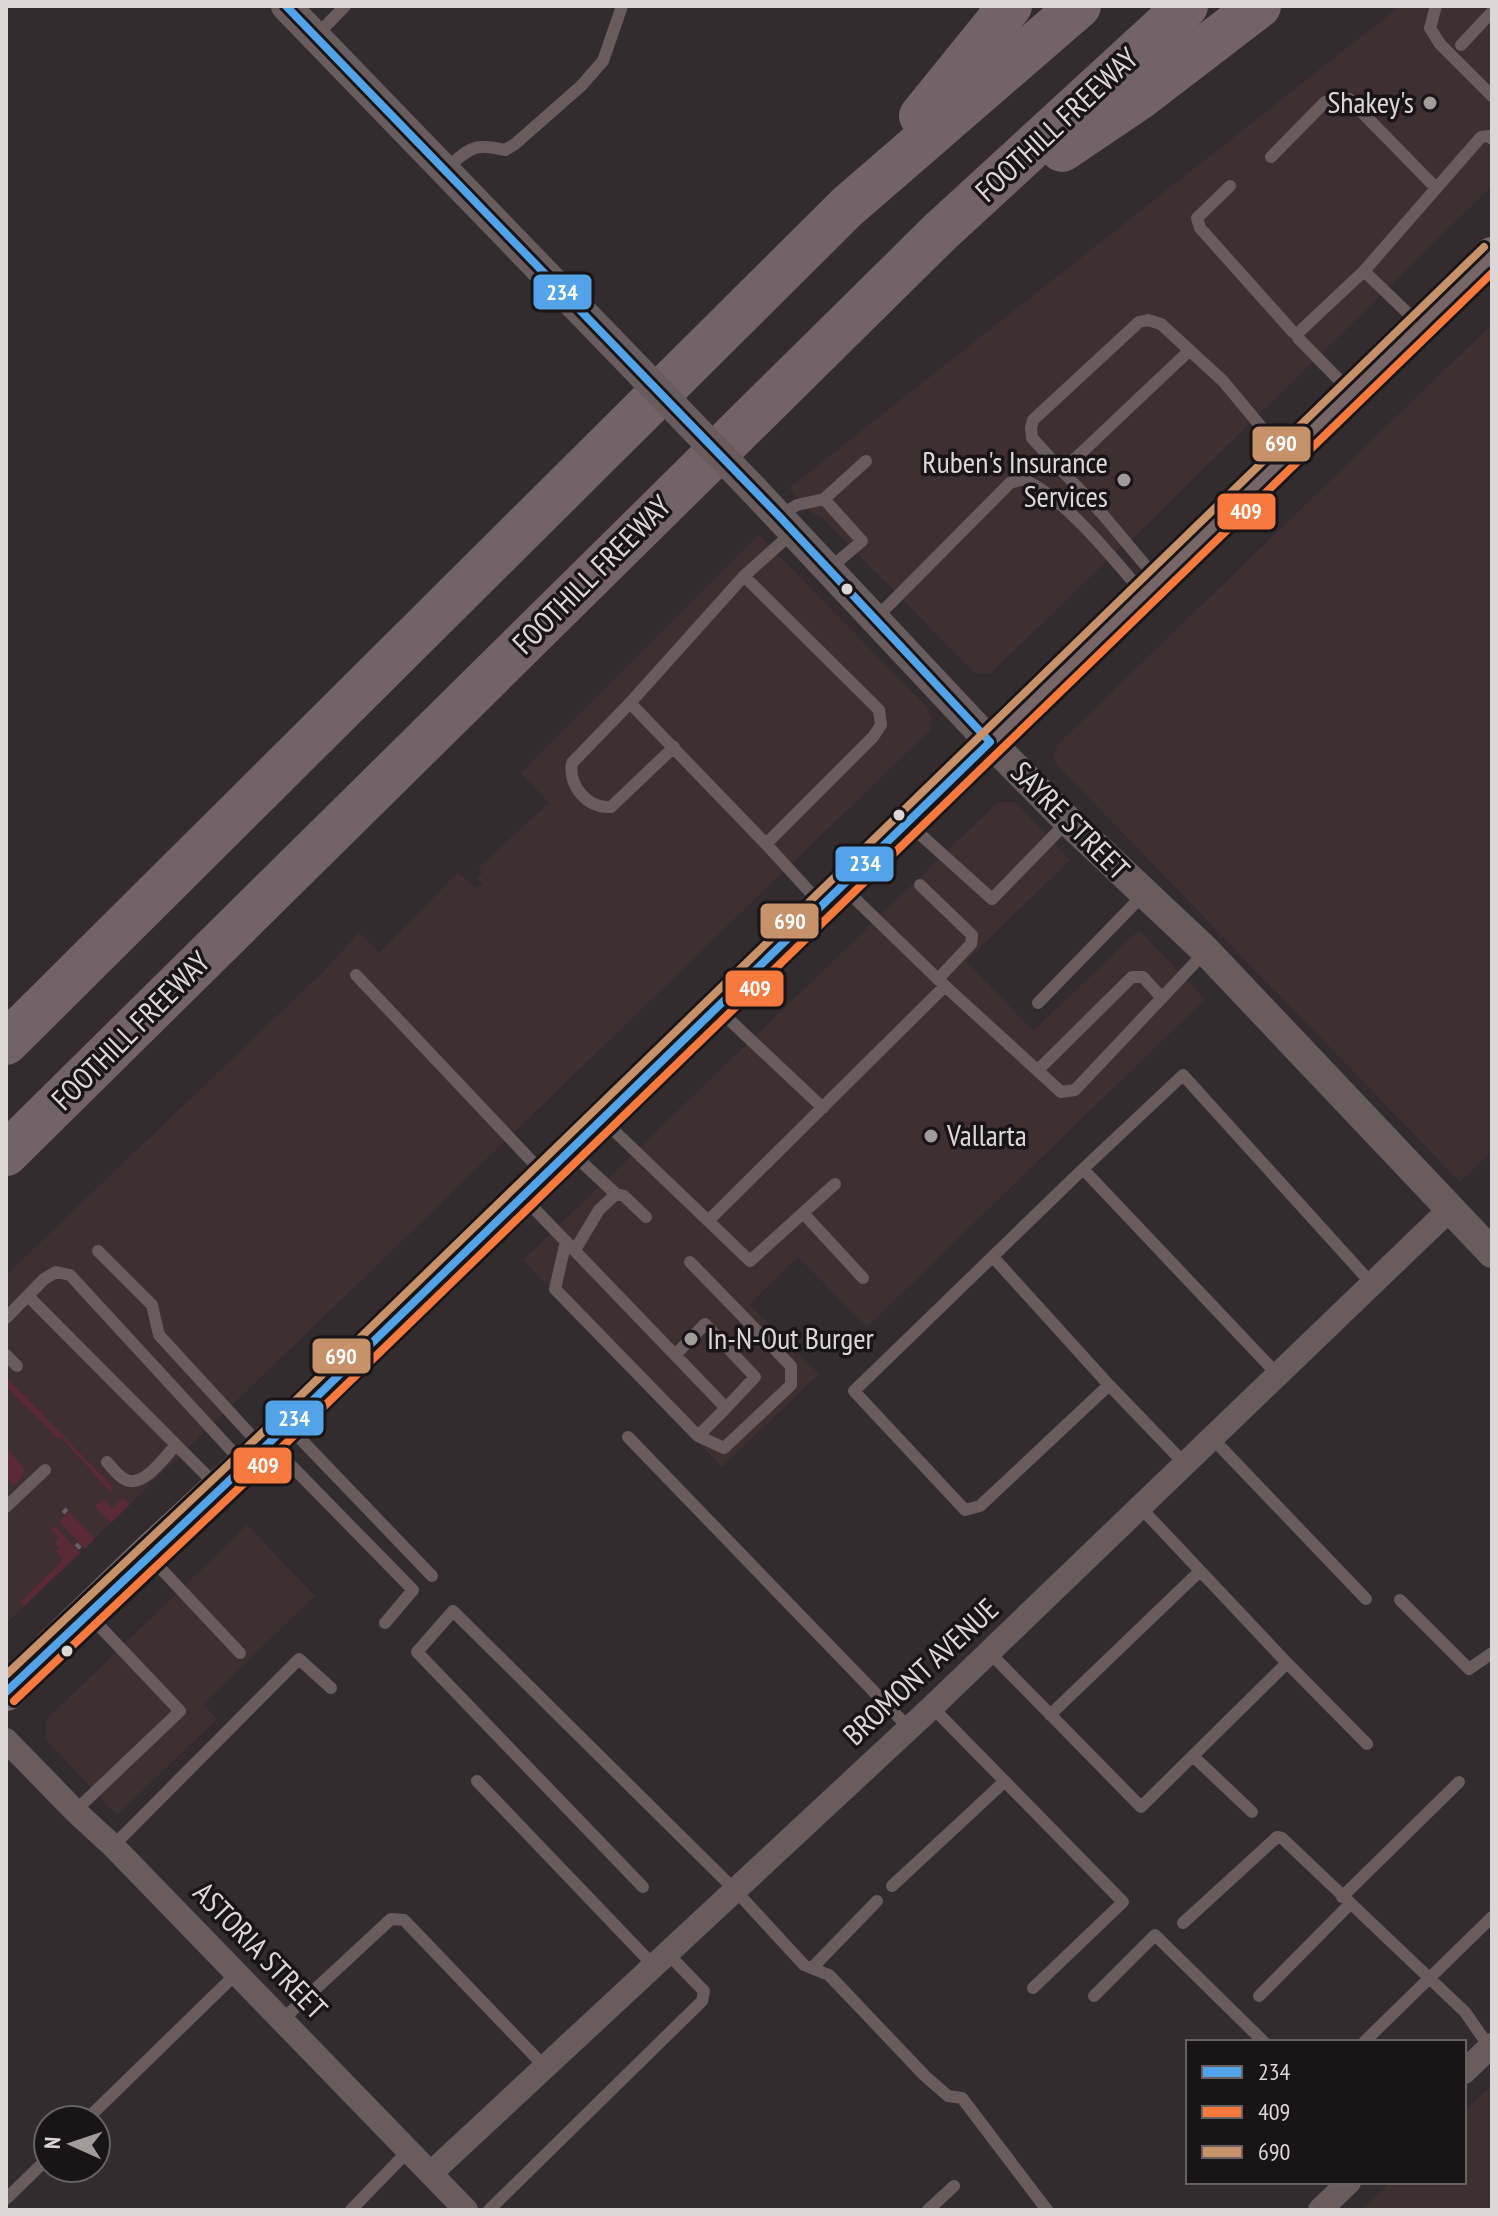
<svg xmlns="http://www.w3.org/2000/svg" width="1498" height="2216" viewBox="0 0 1498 2216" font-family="'PT Sans Narrow',sans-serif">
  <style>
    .built { fill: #3e2f33 }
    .green { fill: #5b2938 }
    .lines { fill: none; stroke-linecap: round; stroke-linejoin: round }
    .path { stroke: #696063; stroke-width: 4; stroke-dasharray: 6 6; stroke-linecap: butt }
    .service { stroke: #685c5f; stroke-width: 12 }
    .minor { stroke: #685c5f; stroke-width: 24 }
    .tertiary { stroke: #685c5f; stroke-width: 30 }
    .primary { stroke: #76666a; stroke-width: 38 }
    .motorway { stroke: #736267; stroke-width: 44 }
    .tertiary-bridge { stroke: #685c5f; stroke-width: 30 }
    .bus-1-casing { stroke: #191415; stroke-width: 14 }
    .bus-2-casing { stroke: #191415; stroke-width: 14 }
    .bus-3-casing { stroke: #191415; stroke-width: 14 }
    .bus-1 { stroke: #53a3e8; stroke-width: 8 }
    .bus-2 { stroke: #f6793e; stroke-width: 8 }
    .bus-3 { stroke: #c7916a; stroke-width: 8 }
    .poi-dot { fill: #a29b9c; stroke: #191415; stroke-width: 3 }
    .bus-dot { fill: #ded7d8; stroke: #191415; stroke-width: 3 }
    .labels { text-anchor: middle; stroke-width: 7; stroke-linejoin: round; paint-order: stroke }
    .poi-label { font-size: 30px; fill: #ded7d8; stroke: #191415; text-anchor: end }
    .street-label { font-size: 30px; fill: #ded7d8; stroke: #191415 }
    .line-badge { stroke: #191415; stroke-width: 3 }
    .badge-label { font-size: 22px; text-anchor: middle; font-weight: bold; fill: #fff }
  </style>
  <rect width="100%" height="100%" fill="#322c2e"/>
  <path class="built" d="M1400 6H1492V186L1124 547 1122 546 991 673 976 674 823 519 810 511 789 488Z
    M1492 324V1151L1460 1182 1057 765 1053 758 1057 745Z
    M759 535 927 707 932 720 930 730 6 1624V1275L323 972 359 933 379 953 458 872 476 889 482 884 477 878 482 873 478 868 549 803 521 773Z
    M998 802H1016L1070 860 966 961 1033 1031 1139 930 1205 999 867 1327 798 1257 750 1304 819 1374 722 1467 523 1260Z
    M247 1525 315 1596 203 1704 217 1719 117 1815 46 1740V1720Z
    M1492 2085V2210H1362L1391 2182H1464V2112Z"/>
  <path class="green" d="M6 1377 114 1488 110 1492 61 1437 58 1439 6 1386Z
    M6 1447 24 1468 23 1475 14 1486 6 1478Z
    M123 1498 130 1504 111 1523 95 1506 103 1499 112 1508Z
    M69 1512 95 1538 85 1549 59 1522Z
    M55 1526 80 1553 24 1606 20 1602 62 1561V1557L56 1551 59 1548 55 1543 59 1538 51 1530Z"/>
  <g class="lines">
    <path class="path" d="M63 1513 67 1509
      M76 1544 84 1552"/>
    <path class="service" d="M1436 6 1430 28 1440 44 1492 96
      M315 37 345 6
      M1461 45 1492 12
      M1271 157 1325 102 1349 99 1436 188
      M444 170C470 149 472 142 505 150L515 144 581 86 603 61 622 6
      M1230 186 1197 218 1200 228 1293 332 1298 333
      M1418 323 1364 271 1481 137 1489 136 1492 139
      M1349 390 1298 338V333L1364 271
      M1062 471 1190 350
      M824 499 866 461
      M779 516 797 505 824 499 862 541 829 569
      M793 532 744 576 879 710 881 725 873 737 766 844 820 903
      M1156 578 1104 516 1032 438 1031 428 1033 420 1139 322 1148 320 1161 324 1223 381 1282 452
      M876 618 1010 483 1023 479C1067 500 1110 555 1142 592
      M630 703 766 844
      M674 747 611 807C587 809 568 785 572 763L630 703 744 576
      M912 827 992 899 1068 821
      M920 885 972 935 971 944 938 979
      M846 890 945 986 1061 1092 1075 1090 1206 951
      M356 975 542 1172
      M1038 1003 1144 894
      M720 1011 823 1108
      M1038 1070 1132 977H1143L1162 998
      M604 1121 750 1261 835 1184
      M574 1155 616 1194 624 1196 646 1217
      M1083 1169 1183 1075 1372 1284
      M525 1199C592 1268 659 1338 726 1408L755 1377 705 1324 675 1355
      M803 1213 863 1278
      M708 1221 945 986
      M566 1241 555 1289 698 1436 724 1448 791 1385V1366L690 1262
      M575 1250 599 1210 616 1194
      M98 1251 152 1305 159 1335 261 1446
      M993 1257 1109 1385
      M28 1296 217 1486
      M6 1318 44 1279 56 1272 70 1275 243 1463
      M6 1355 17 1366
      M290 1428 432 1576
      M698 1436 726 1408
      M628 1437 909 1728
      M1212 1438 1366 1599
      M272 1446 413 1590 385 1623
      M107 1462C112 1468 119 1477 126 1480 144 1488 165 1456 176 1445
      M1185 1464 1109 1385 980 1506 965 1510 854 1391 1083 1169 1278 1375
      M6 1507 45 1470
      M150 1557 240 1653
      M1400 1600 1469 1669 1492 1653
      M989 1652 1141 1807 1287 1663 1140 1507
      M1287 1663 1367 1744
      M932 1707 1123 1902 1033 1988
      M1050 1715 1200 1571
      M1193 1756 1252 1812
      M477 1781 654 1966
      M75 1811 180 1711 89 1615
      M113 1846 299 1659 331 1688
      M892 1886 1005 1781
      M643 1887 417 1652 453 1611 735 1890 804 1965 829 1975 925 2076 948 2096 962 2098 1047 2210
      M1342 1897 1459 1782
      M1183 1923 1277 1837 1282 1838 1465 2012 1490 2048
      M812 1968 877 1901
      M1094 1996 1155 1935 1264 2042
      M1259 1996 1350 1904
      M282 2020 391 1919 404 1920 545 2067
      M1364 2042 1492 1917
      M86 2120 237 1973
      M6 2199 48 2158
      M351 2210 409 2150
      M489 2210 702 2001 704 1991 667 1953
      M928 2210 954 2186"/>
    <path class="minor" d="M6 1740 75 1811 113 1846 466 2210
      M1464 2072 1492 2045
      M431 2173 932 1707 1449 1210
      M1320 2210 1349 2182"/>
    <path class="tertiary" d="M286 6 609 340
      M753 489 990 742 1068 821 1206 951 1492 1253"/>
    <path class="primary" d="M6 1692 148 1555 269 1443 1492 256"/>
    <path class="motorway" d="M921 116 1010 6
      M1062 150 1139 98 1259 6
      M6 1043 847 207 1079 6
      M6 1154 940 232 1186 6"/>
    <path class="tertiary-bridge" d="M609 340 753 489"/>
    <defs>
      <path id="bus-1" d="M6 1692 269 1443 990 742 779 516 286 6"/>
      <path id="bus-2" d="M14 1701 277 1452 1492 273"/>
      <path id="bus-3" d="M6 1675 261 1434 1484 247"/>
    </defs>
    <use href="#bus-1" class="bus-1-casing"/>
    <use href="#bus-2" class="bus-2-casing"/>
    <use href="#bus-3" class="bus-3-casing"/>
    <use href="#bus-1" class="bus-1"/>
    <use href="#bus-2" class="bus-2"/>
    <use href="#bus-3" class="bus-3"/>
  </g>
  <g class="poi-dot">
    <circle cx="1430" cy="103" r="8"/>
    <circle cx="1124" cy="480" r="8"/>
    <circle cx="931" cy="1136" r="8"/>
    <circle cx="691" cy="1339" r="8"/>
  </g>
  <g class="bus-dot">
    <circle cx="847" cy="589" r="7"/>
    <circle cx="899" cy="815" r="7"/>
    <circle cx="67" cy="1651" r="7"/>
  </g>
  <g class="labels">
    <g class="poi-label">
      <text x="1414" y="113">Shakey's</text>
      <text x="1108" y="473">Ruben's Insurance<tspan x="1108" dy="34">Services</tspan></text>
      <text x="947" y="1146" text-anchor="start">Vallarta</text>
      <text x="707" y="1349" text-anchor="start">In-N-Out Burger</text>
    </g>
    <g class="street-label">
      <text transform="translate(1057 125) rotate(-43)" y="10">FOOTHILL FREEWAY</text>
      <text transform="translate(592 575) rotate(-45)" y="10">FOOTHILL FREEWAY</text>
      <text transform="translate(1070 821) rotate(45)" y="10">SAYRE STREET</text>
      <text transform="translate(131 1031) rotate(-45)" y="10">FOOTHILL FREEWAY</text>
      <text transform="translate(921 1672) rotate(-43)" y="10">BROMONT AVENUE</text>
      <text transform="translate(260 1951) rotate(46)" y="10">ASTORIA STREET</text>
    </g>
  </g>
  <g class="line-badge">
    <rect x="532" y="273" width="61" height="38" rx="8" fill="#53a3e8"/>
    <rect x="1251" y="425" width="61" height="38" rx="8" fill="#c7916a"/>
    <rect x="1216" y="492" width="61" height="39" rx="8" fill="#f6793e"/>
    <rect x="834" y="845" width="61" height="38" rx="8" fill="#53a3e8"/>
    <rect x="759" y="902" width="61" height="38" rx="8" fill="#c7916a"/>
    <rect x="724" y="969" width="61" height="39" rx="8" fill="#f6793e"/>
    <rect x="311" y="1337" width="61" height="38" rx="8" fill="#c7916a"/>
    <rect x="264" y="1399" width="61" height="38" rx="8" fill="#53a3e8"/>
    <rect x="232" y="1446" width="61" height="39" rx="8" fill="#f6793e"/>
  </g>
  <g class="badge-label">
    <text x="562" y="300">234</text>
    <text x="1281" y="451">690</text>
    <text x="1246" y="519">409</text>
    <text x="865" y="871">234</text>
    <text x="790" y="929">690</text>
    <text x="755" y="996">409</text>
    <text x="341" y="1364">690</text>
    <text x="294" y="1426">234</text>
    <text x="263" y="1473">409</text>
  </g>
  <rect width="1498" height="2216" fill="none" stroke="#ded7d8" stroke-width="16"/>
  <rect x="1186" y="2040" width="280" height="144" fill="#191415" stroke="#686263" stroke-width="2"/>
  <rect x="1202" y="2066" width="40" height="12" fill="#53a3e8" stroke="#686263" stroke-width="2"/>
  <text x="1258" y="2080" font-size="24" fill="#ded7d8">234</text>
  <rect x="1202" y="2106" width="40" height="12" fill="#f6793e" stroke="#686263" stroke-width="2"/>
  <text x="1258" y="2120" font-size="24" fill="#ded7d8">409</text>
  <rect x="1202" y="2146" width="40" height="12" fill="#c7916a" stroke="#686263" stroke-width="2"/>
  <text x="1258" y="2160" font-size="24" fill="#ded7d8">690</text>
  <g transform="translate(72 2144) rotate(273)"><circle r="38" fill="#191415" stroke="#686263" stroke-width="2"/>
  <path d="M0-6L14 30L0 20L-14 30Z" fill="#a29b9c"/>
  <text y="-12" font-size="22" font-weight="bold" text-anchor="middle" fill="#ded7d8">N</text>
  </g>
</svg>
